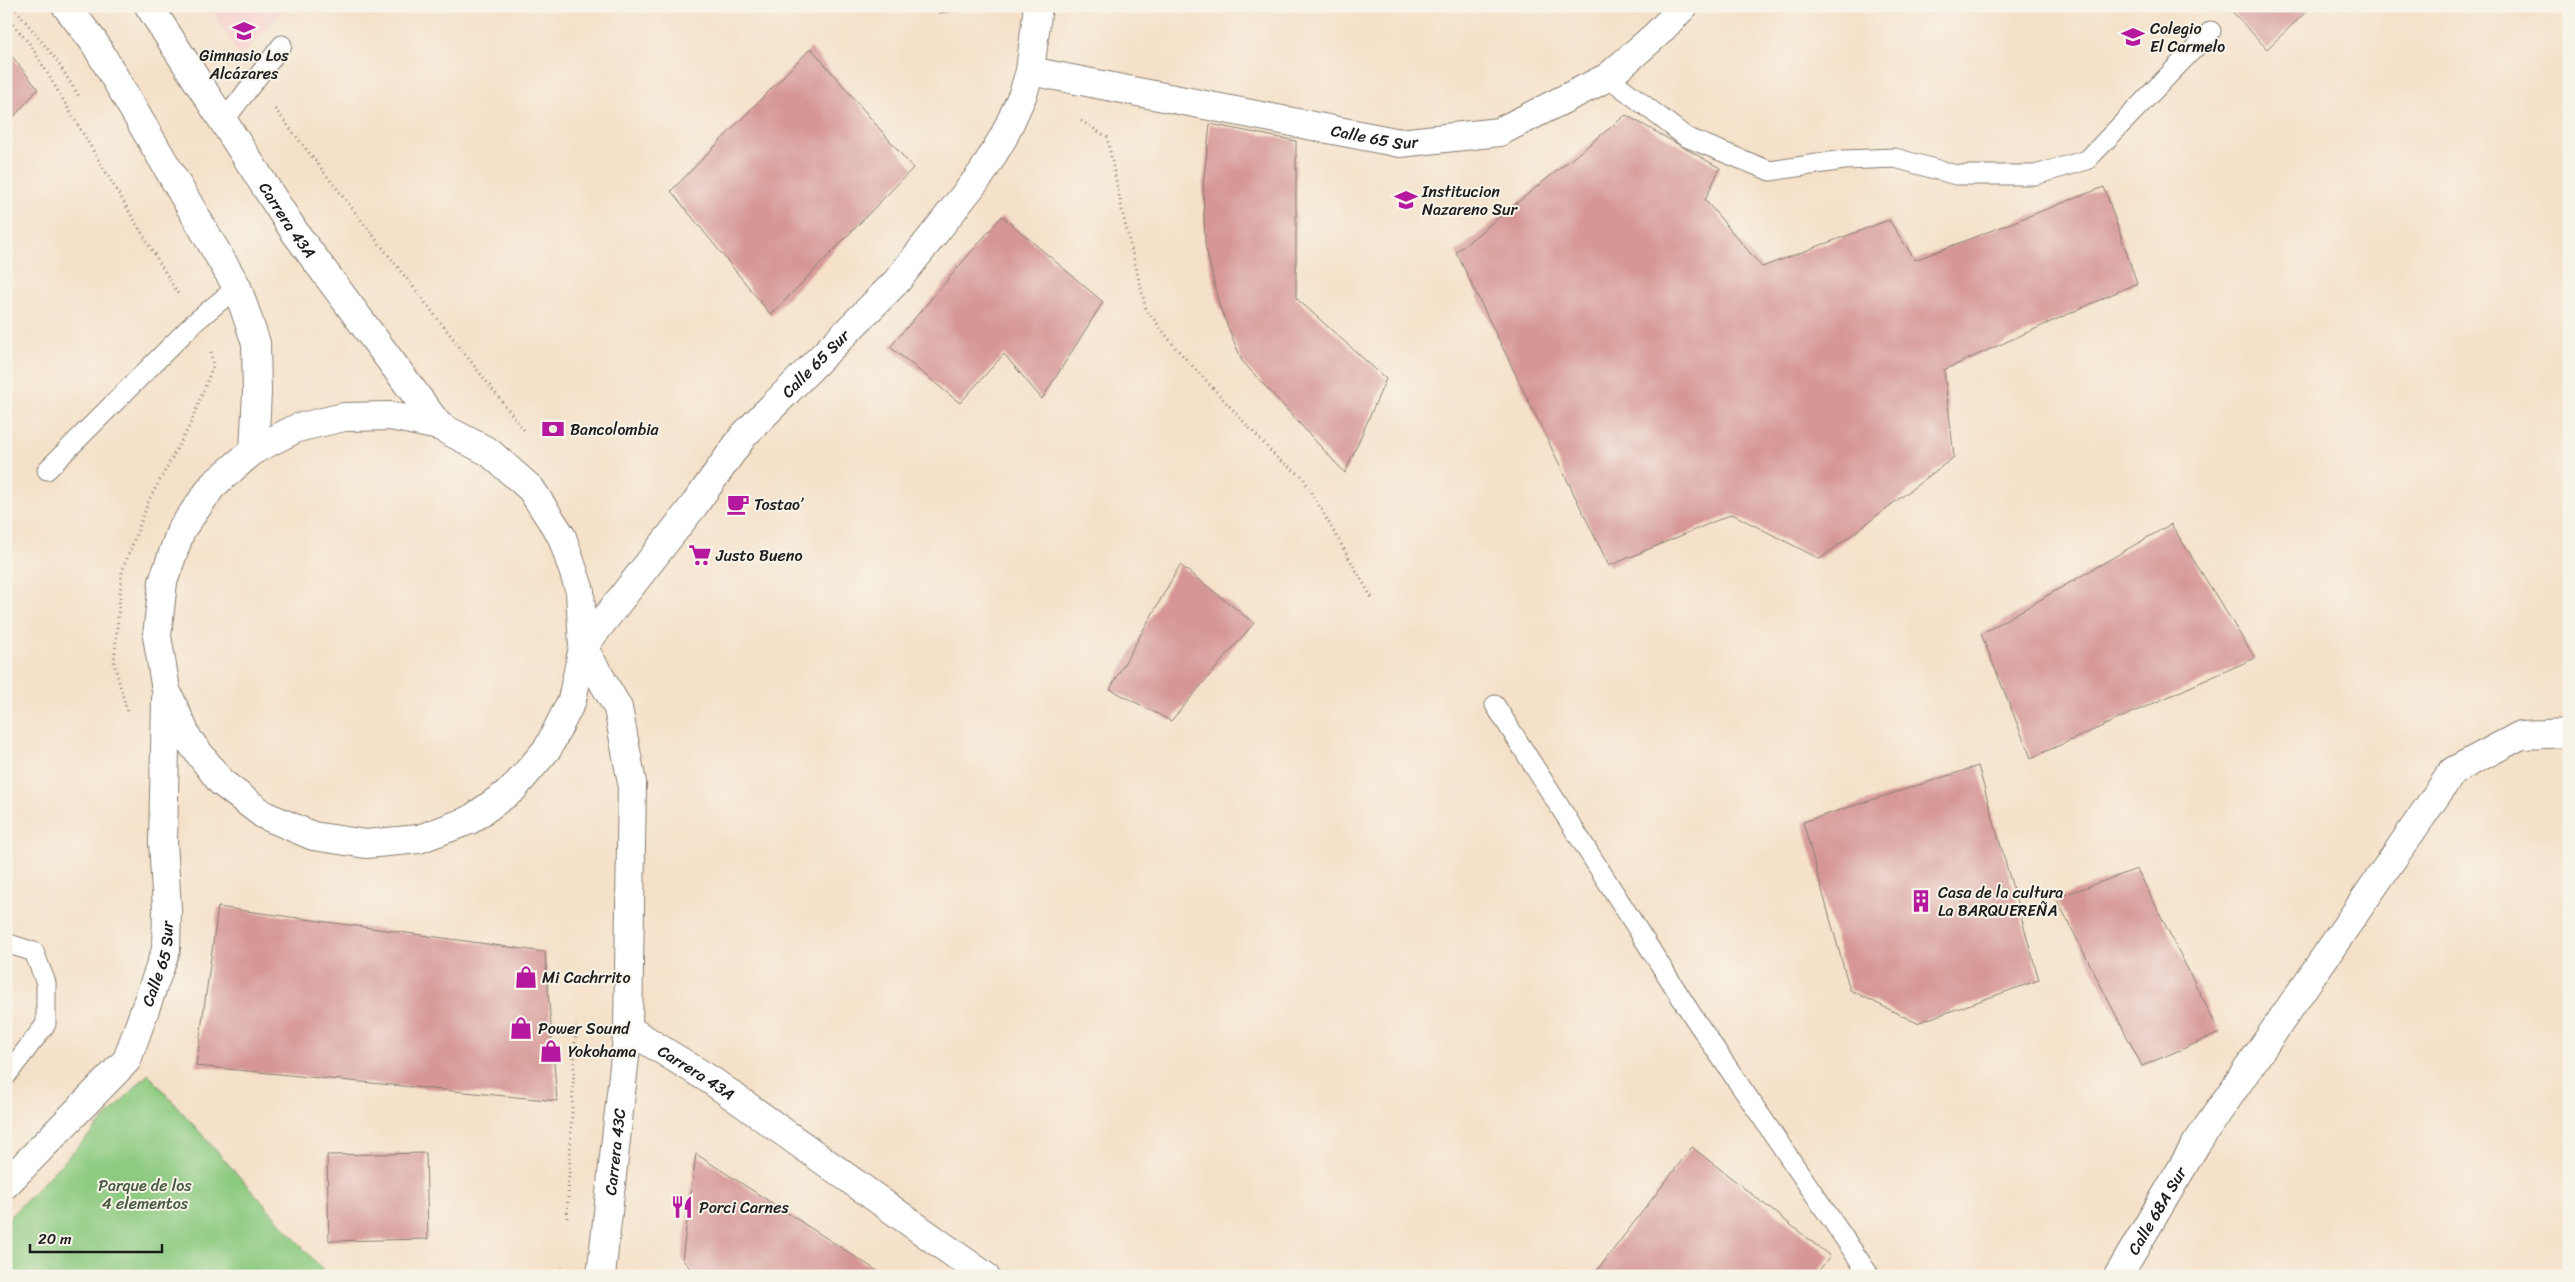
<svg xmlns="http://www.w3.org/2000/svg" width="2575" height="1282" viewBox="0 0 2575 1282" font-family="Sriracha,sans-serif">
  <style>
    .built { fill: #f7d0cc }
    .green { fill: #8dcb81; stroke: #54744e }
    .building { fill: #d59695 }
    .lines { fill: none; stroke-linecap: round; stroke-linejoin: round }
    .service-casing { stroke: #887e72; stroke-width: 21 }
    .minor-casing { stroke: #887e72; stroke-width: 30 }
    .tertiary-casing { stroke: #887e72; stroke-width: 30 }
    .secondary-casing { stroke: #887e72; stroke-width: 30 }
    .path { stroke: #887e72; stroke-width: 3; stroke-dasharray: 1 4; stroke-linecap: butt }
    .service { stroke: #fff; stroke-width: 19 }
    .minor { stroke: #fff; stroke-width: 28 }
    .tertiary { stroke: #fff; stroke-width: 28 }
    .secondary { stroke: #fff; stroke-width: 28 }
    .labels { text-anchor: middle; stroke-width: 4; stroke-linejoin: round; paint-order: stroke }
    .poi-label { font-size: 16px; fill: #1c1c1c; stroke: #f7f3e8; text-anchor: start }
    .street-label { font-size: 16px; fill: #1c1c1c; stroke: #f7f3e8 }
    .park-label { font-size: 16px; fill: #44593f; stroke: #f7f3e8 }
  </style>
  <rect width="100%" height="100%" fill="#f7f3e8"/>
  <filter id="ink" filterUnits="userSpaceOnUse"><feTurbulence type="fractalNoise" baseFrequency=".02" numOctaves="2"/><feDisplacementMap in="SourceGraphic" scale="10" xChannelSelector="R" yChannelSelector="G"/><feConvolveMatrix kernelMatrix="1 2 1 2 8 2 1 2 1" color-interpolation-filters="sRGB"/></filter>
  <filter id="wash" filterUnits="userSpaceOnUse"><feTurbulence type="fractalNoise" baseFrequency=".0096" numOctaves="4" result="noise"/><feDisplacementMap in="SourceGraphic" scale="20" xChannelSelector="R" yChannelSelector="G"/><feGaussianBlur stdDeviation="1.12" result="paint"/><feColorMatrix in="noise" values="0 0 0 0 0 0 0 0 0 0 0 0 0 0 0 0 0 1.4 0 .05"/><feComposite in="paint" operator="in"/></filter>
  <g filter="url(#wash)">
    <rect width="100%" height="100%" fill="#f5e1c9"/>
    <path class="built" d="M209 6H287L240 57Z"/>
    <path class="green" d="M148 1074 328 1276H6V1221Z"/>
    <g id="blocks">
      <path class="building" d="M939 6H976V7L939 13Z
        M2227 6H2312L2267 49Z
        M811 48 913 168 771 315 671 191Z
        M6 49 38 89 6 126Z
        M1626 115 1720 168 1705 200 1762 267 1889 220 1915 260 2104 187 2137 283 1944 370 1954 457 1820 559 1732 514 1609 566 1456 252Z
        M1210 124 1296 141V298L1386 379 1345 473 1242 361 1219 305 1205 244 1203 185Z
        M1002 216 1103 302 1042 399 1004 354 960 403 890 347Z
        M2171 524 2255 658 2031 758 1981 634Z
        M1180 565 1254 623 1171 721 1110 689Z
        M1978 766 2039 980 1917 1023 1850 990 1803 822Z
        M2137 869 2220 1033 2142 1066 2056 898Z
        M218 907 545 952 557 1101 196 1066Z
        M1692 1147 1830 1256 1815 1276H1593Z
        M426 1153 428 1239 329 1241 327 1155Z
        M696 1154 885 1276H697L682 1259Z"/>
    </g>
  </g>
  <g filter="url(#ink)">
    <use href="#blocks" fill-opacity="0" stroke="#887e72" stroke-width="1"/>
    <g class="lines">
      <defs>
        <path id="service" d="M1608 77 1686 137 1770 171 1844 160 1895 158 1956 175H2035L2087 160 2211 31
          M223 122 282 45
          M47 470 195 322 237 287
          M1495 705 1694 1018 1870 1276
          M6 943 34 952 46 983V1024L6 1076"/>
        <g id="minor">
          <path id="s1" d="M1030 71 1400 143 1499 132 1608 77 1657 34 1684 6"/>
          <path id="s2" d="M2118 1276 2196 1144 2453 771 2521 735 2569 733"/>
        </g>
        <g id="tertiary">
          <path id="s3" d="M628 1029 712 1081 985 1276"/>
          <path id="s4" d="M6 1184 127 1060 166 950 167 909 163 842 166 699"/>
          <path id="s5" d="M601 1276 628 1029 632 783 618 708 583 647 580 591 562 537 531 489 489 452 439 426 391 416 344 417 297 428 254 450 213 485 181 530 163 582 157 636 166 690 188 739 221 782 264 815 313 836 366 844 419 839 470 820 513 789 548 748 572 700 583 647 695 504 744 435 897 281 982 173 1004 136 1023 94 1030 71 1038 6"/>
        </g>
        <g id="secondary">
          <path d="M66 6 94 42 237 287 256 343 257 393 254 450"/>
          <path id="s6" d="M149 6 294 231 439 426"/>
        </g>
      </defs>
      <use href="#service" class="service-casing"/>
      <use href="#minor" class="minor-casing"/>
      <use href="#tertiary" class="tertiary-casing"/>
      <use href="#secondary" class="secondary-casing"/>
      <path class="path" d="M13 6 55 58 80 98
        M6 17 30 44 178 294
        M275 109 524 430
        M1081 121 1107 137 1124 219 1146 309 1175 347 1278 459 1302 476 1373 600
        M127 711 114 663 122 572 149 500 190 425 213 366 211 352
        M567 1218 576 1023
        M560 1276 562 1266"/>
      <use href="#service" class="service"/>
      <use href="#minor" class="minor"/>
      <use href="#tertiary" class="tertiary"/>
      <use href="#secondary" class="secondary"/>
    </g>
  </g>
  <defs>
    <symbol id="school-bare" viewBox="-9 -9 18 18"><path d="M0-5L7-2L0 1L-7-2ZM-4 1L0 2.5L4 1V4Q0 6-4 4Z" fill="#b5179e" stroke="#f7f3e8" stroke-width="2.5" paint-order="stroke"/></symbol>
    <symbol id="bank-bare" viewBox="-9 -9 18 18"><path d="M-6-4H6V4H-6ZM0-2.3a2.3 2.3 0 1 0 0 4.6a2.3 2.3 0 1 0 0-4.6Z" fill="#b5179e" stroke="#f7f3e8" stroke-width="2.5" paint-order="stroke"/></symbol>
    <symbol id="cafe-bare" viewBox="-9 -9 18 18"><path d="M-5.5-4.5H6V0H3Q3 3.5 0 3.5H-2.5Q-5.5 3.5-5.5 0ZM3-3.2v2h1.7v-2ZM-6 4.5H4V6H-6Z" fill="#b5179e" stroke="#f7f3e8" stroke-width="2.5" paint-order="stroke"/></symbol>
    <symbol id="supermarket-bare" viewBox="-9 -9 18 18"><path d="M-6-5.5h2.5l.6 2H6L4.5 2H-2.5L-4.4-4H-6ZM-1.5 3.2a1.3 1.3 0 1 0 .1 0ZM3 3.2a1.3 1.3 0 1 0 .1 0Z" fill="#b5179e" stroke="#f7f3e8" stroke-width="2.5" paint-order="stroke"/></symbol>
    <symbol id="building-bare" viewBox="-9 -9 18 18"><path d="M-4-6H4V6H1V3H-1V6H-4ZM-2.5-4.3h1.7v1.8h-1.7ZM.8-4.3h1.7v1.8H.8ZM-2.5-1h1.7V.8h-1.7ZM.8-1h1.7V.8H.8Z" fill="#b5179e" stroke="#f7f3e8" stroke-width="2.5" paint-order="stroke"/></symbol>
    <symbol id="shop-bare" viewBox="-9 -9 18 18"><path d="M-5-2.5h2.3a2.7 3.5 0 0 1 5.4 0H5L5.5 6h-11ZM-1.5-2.5h3a1.5 2.3 0 0 0-3 0Z" fill="#b5179e" stroke="#f7f3e8" stroke-width="2.5" paint-order="stroke"/></symbol>
    <symbol id="restaurant-bare" viewBox="-9 -9 18 18"><path d="M-5-6h1v4h1v-4h1v4h1v-4h1v5L-1.5 .5V6h-2V.5L-5-1ZM5-6V6H3V1.5H1.5Q1.5-4 5-6Z" fill="#b5179e" stroke="#f7f3e8" stroke-width="2.5" paint-order="stroke"/></symbol>
  </defs>
  <g fill-rule="evenodd">
    <use href="#school-bare" x="228" y="15" width="32" height="32"/>
    <use href="#school-bare" x="2117" y="21" width="32" height="32"/>
    <use href="#school-bare" x="1390" y="184" width="32" height="32"/>
    <use href="#bank-bare" x="537" y="413" width="32" height="32"/>
    <use href="#cafe-bare" x="722" y="488" width="32" height="32"/>
    <use href="#supermarket-bare" x="684" y="539" width="32" height="32"/>
    <use href="#building-bare" x="1905" y="885" width="32" height="32"/>
    <use href="#shop-bare" x="510" y="961" width="32" height="32"/>
    <use href="#shop-bare" x="505" y="1012" width="32" height="32"/>
    <use href="#shop-bare" x="535" y="1035" width="32" height="32"/>
    <use href="#restaurant-bare" x="666" y="1191" width="32" height="32"/>
  </g>
  <g class="labels">
    <g class="poi-label">
      <text x="2150" y="34">Colegio<tspan x="2150" dy="18">El Carmelo</tspan></text>
      <text x="244" y="61" text-anchor="middle">Gimnasio Los<tspan x="244" dy="18">Alcázares</tspan></text>
      <text x="1422" y="197">Institucion<tspan x="1422" dy="18">Nazareno Sur</tspan></text>
      <text x="570" y="435">Bancolombia</text>
      <text x="754" y="510">Tostao’</text>
      <text x="716" y="561">Justo Bueno</text>
      <text x="1938" y="898">Casa de la cultura<tspan x="1938" dy="18">La BARQUEREÑA</tspan></text>
      <text x="542" y="983">Mi Cachrrito</text>
      <text x="538" y="1034">Power Sound</text>
      <text x="568" y="1057">Yokohama</text>
      <text x="699" y="1213">Porci Carnes</text>
    </g>
    <g class="street-label">
      <text dy="6" stroke="none"><textPath href="#s1" startOffset="351">Calle 65 Sur</textPath></text>
      <text dy="6" stroke="none"><textPath href="#s6" startOffset="255">Carrera 43A</textPath></text>
      <text dy="6" stroke="none"><textPath href="#s5" startOffset="2348">Calle 65 Sur</textPath></text>
      <text dy="6" stroke="none"><textPath href="#s4" startOffset="275">Calle 65 Sur</textPath></text>
      <text dy="6" stroke="none"><textPath href="#s3" startOffset="81">Carrera 43A</textPath></text>
      <text dy="6" stroke="none"><textPath href="#s5" startOffset="125">Carrera 43C</textPath></text>
      <text dy="6" stroke="none"><textPath href="#s2" startOffset="76">Calle 68A Sur</textPath></text>
    </g>
    <g class="park-label">
      <text x="145" y="1191">Parque de los<tspan x="145" dy="18">4 elementos</tspan></text>
    </g>
  </g>
  <rect width="2575" height="1282" fill="none" stroke="#f7f3e8" stroke-width="25"/>
  <path d="M30 1244v8h132v-8" fill="none" stroke="#1c1c1c" stroke-width="2.5"/>
  <text x="38" y="1244" font-size="15" fill="#1c1c1c" stroke="#f7f3e8" stroke-width="4" paint-order="stroke">20 m</text>
</svg>
